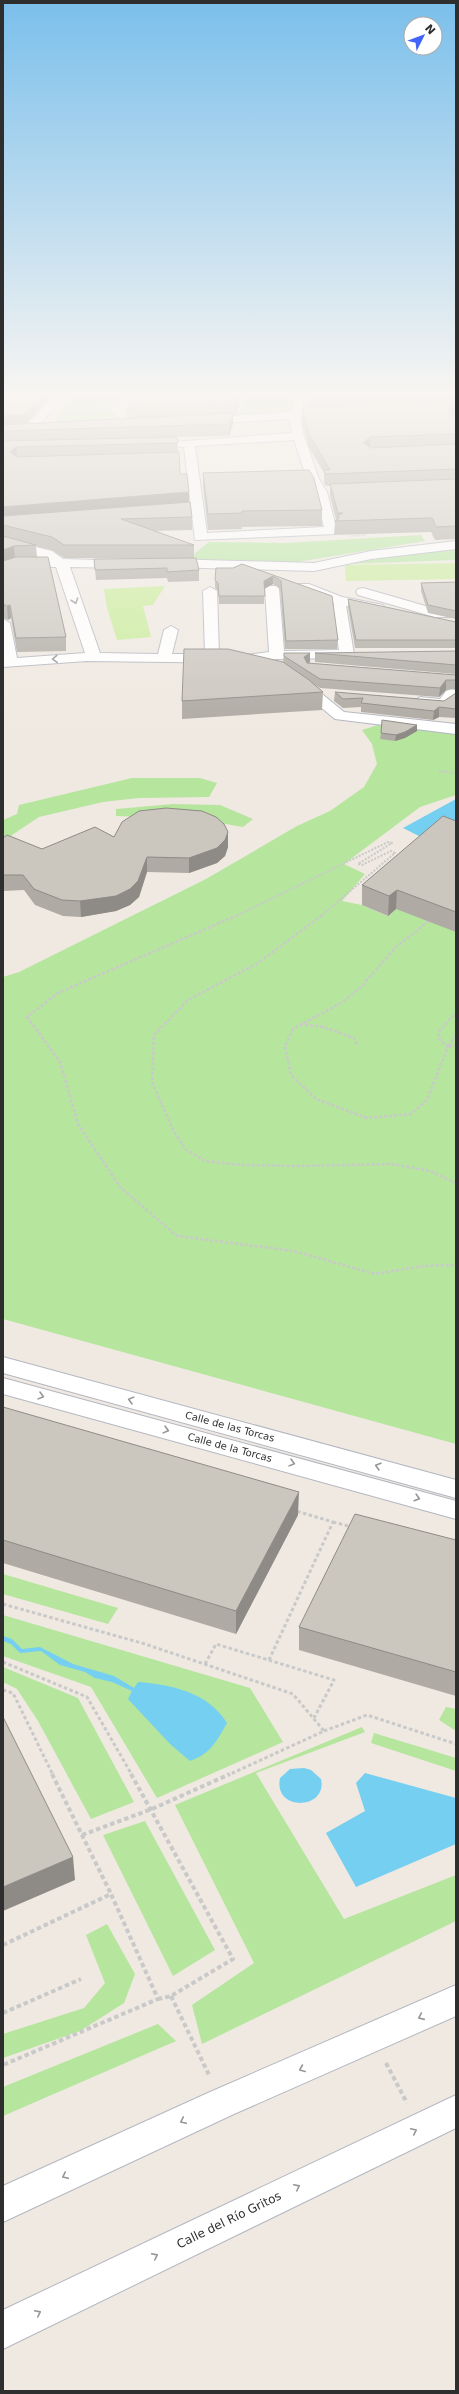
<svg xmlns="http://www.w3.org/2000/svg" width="459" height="2394" viewBox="0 0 459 2394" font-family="'DejaVu Sans',sans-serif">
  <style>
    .green { fill: #b6e59e }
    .pitch { fill: #c9ec9a }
    .water { fill: #75cff0 }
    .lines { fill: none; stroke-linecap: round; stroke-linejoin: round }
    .minor-casing { stroke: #b4b7c1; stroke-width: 2 }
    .path-far4 { stroke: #c9c9c9; stroke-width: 1.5; stroke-dasharray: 1.5 1; stroke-linecap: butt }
    .path-far3 { stroke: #c9c9c9; stroke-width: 2; stroke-dasharray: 2 1.5; stroke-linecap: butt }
    .path-far2 { stroke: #c9c9c9; stroke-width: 2.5; stroke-dasharray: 3 2; stroke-linecap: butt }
    .path-far1 { stroke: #c9c9c9; stroke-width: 3; stroke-dasharray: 3.5 2.5; stroke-linecap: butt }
    .path { stroke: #c9c9c9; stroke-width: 4; stroke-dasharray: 4.5 3; stroke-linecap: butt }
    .minor { fill: #fff; fill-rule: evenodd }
    .wall { fill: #afaba4 }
    .shaded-wall { fill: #8e8b86 }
    .building { fill: #cbc7bf; stroke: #8e8b86 }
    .oneway { stroke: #969696 }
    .labels { text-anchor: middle; stroke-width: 3; stroke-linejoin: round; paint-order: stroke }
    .street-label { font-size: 10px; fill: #2e2e2e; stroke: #fff }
    .near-street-label { font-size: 12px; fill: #2e2e2e; stroke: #fff }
  </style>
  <rect width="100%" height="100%" fill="#efe9e1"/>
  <path class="green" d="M72 395H121L118 401 101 407 115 413 123 421 67 424 55 420Z
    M246 395H297L292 411 197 417 198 411 239 413Z
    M421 535 425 541 291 563 239 562 193 559 195 553 209 542 285 543Z
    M456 547V560L349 564 422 549Z
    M378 725 456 734V770H452H456V795L420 807 344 864 365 874 342 901 362 905 387 916 396 909 456 931V1444L3 1319V977L19 972 206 879 297 826 330 811 364 787 377 764 372 744 362 730Z
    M132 778H200L217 783 209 797 139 798 103 802 39 817 3 841V820L17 814 19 805Z
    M173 804 220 805 253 819 243 827 196 819 116 816V809Z
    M3 1574 118 1608 108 1624 3 1594Z
    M3 1615 250 1688 283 1742 157 1798 91 1687 3 1656Z
    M3 1667 78 1698 134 1802 91 1819 38 1721 17 1689 3 1682Z
    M446 1707 456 1709V1731L439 1720Z
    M362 1727 365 1732 256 1773 344 1919 456 1875V1921L202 2044 192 2005 254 1963 175 1805Z
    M374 1733 456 1758V1771L371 1743Z
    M145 1821 215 1950 173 1976 103 1835Z
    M107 1924 135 1974 124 2003 80 2031 3 2058V2034L84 2008 105 1983 86 1935Z
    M158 2024 176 2041 3 2116V2087Z"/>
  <path class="pitch" d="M456 563V579L346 581 345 565Z
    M165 586 153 605 143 606 151 637 117 640 107 608 104 589Z"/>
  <path class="water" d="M456 799V840L423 838 403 828Z
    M3 1636 12 1639 22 1649 40 1647 73 1664 114 1676 134 1688 138 1682C172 1685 208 1692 227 1723 217 1741 210 1754 190 1761L170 1744 128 1699 132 1691 112 1682 95 1678 85 1672 60 1665 41 1651 20 1653 11 1644 3 1641Z
    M304 1768 311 1770 321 1779C328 1810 273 1812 280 1778L290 1769Z
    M365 1773 456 1798V1844L356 1887 326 1833 365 1811 356 1783Z"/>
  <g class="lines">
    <defs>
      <path id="minor" d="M53 395H64L34 432H26L24 430 26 428Z
        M296 395H307L301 411 331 410 337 413 331 416 300 418 304 436 319 479 327 492 337 531 336 534 195 540 184 447 171 446 169 444 171 442 292 433 289 419 204 424 198 421 204 418 290 412ZM294 440 307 479 315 492 324 527 207 533 195 446Z
        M3 539 52 551 63 559 130 561 132 564 130 567 125 568 70 567 100 653 158 654 164 630 171 626 178 630 172 654H205L203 591 210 587 217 591 219 654 246 655 269 652 265 589 267 586H277L279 589 284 651 339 650 332 606 334 603 299 590 297 587 299 584H309L342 597 383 605 385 608 378 612 346 606 354 654 347 658 277 659 246 663 87 661 3 667V619L10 623 17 658 85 653 56 567H31L3 573V565L15 561 46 559 3 547Z
        M456 541V549L371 559 314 571 167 567 160 563 167 559 314 563 371 551Z
        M363 588 436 609H456V617H435L358 595 356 592 358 589Z
        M300 679 305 680 344 712 456 724V734L335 719 295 686 293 683Z
        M451 689 456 690V700L449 707H420L412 702 420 697 440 699 446 691Z
        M3 1357 456 1480V1498L3 1373Z
        M3 1378 456 1501V1519L3 1394Z
        M456 1985V2016L234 2114 3 2222V2186L210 2092Z
        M456 2095V2128L3 2349V2310Z"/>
    </defs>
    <use href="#minor" class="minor-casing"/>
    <path class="path-far4" d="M351 536 366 535"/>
    <path class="path-far3" d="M439 771 456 773
      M236 916 388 842 392 843 358 864 362 865 391 851 395 853 321 916"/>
    <path class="path-far2" d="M238 915 58 993 27 1017 60 1062 78 1124 120 1187 177 1236 294 1251 375 1274 423 1266 456 1265
      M322 915 258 963 188 1000 154 1035 152 1082 173 1130 185 1149 205 1161 241 1165 301 1166 392 1164 430 1171 456 1183
      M429 921 396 947 360 988 341 1003 293 1029 285 1046 291 1075 316 1099 367 1118 411 1114 427 1100 448 1047 438 1038 439 1031 456 1013
      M300 1024 323 1027 354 1038 358 1046
      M456 1035 448 1047 456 1045"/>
    <path class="path-far1" d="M333 1522 352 1527
      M3 1604 145 1644 293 1694 324 1731 228 1775
      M269 1660 333 1522 296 1511
      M3 1662 87 1697 132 1775
      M205 1664 216 1644 334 1680 314 1718
      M3 1690 13 1693 53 1775
      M324 1731 367 1715 456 1744"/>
    <path class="path" d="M52 1774 111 1894
      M131 1774 233 1959 171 1996 158 1999
      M82 1835 152 1809 230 1774
      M3 1945 111 1894 158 1999 3 2065
      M171 1996 210 2077
      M3 2013 81 1979
      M386 2063 407 2103"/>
    <use href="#minor" class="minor"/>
  </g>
  <path class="wall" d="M3 395 27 423 127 418 126 409 242 395 236 415H233V424L229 436 177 437 178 452 180 474 189 502 192 517V530L155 531 194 545V558H64L52 550 36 546 37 557 66 637V651L17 652 11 618 8 620 3 618Z
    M309 395H456V414L453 416 456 422V539L435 540 431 532 334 535 335 521 336 520 330 496V486H326L324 483V473L308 446 302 420V408H307V398Z
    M203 473 322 510V526L242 527V529L208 530 203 487Z
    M94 559 199 570V581L168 582 167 578 96 580Z
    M242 564 332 596 338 640 337 649H285L280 589 273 584 264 589V604H219L218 591 215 588V580L233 568Z
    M456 582V619L428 613 421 591V583Z
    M348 599 456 622V648H355L348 608Z
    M456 651V674L315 662V653Z
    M284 653H310V662L309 663 456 675V689L446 690 439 697 320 688 314 684 323 692 322 710 182 719V701L283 663Z
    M335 692 444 701 456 693V718L439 717 433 720 361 712V707L343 708 334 701Z
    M417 725V731L405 738 395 741 380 739 381 733Z
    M456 821V932L396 909 388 916 362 905V885Z
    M228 832V847L225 856 217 863 189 873 147 872 139 897 130 905 116 911 81 917 63 916 35 905 24 890 3 891V838L42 849 114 837Z
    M3 1407 298 1515 236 1634 3 1563Z
    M456 1540V1696L299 1650V1627Z"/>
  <path class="shaded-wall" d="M41 395H51L25 426 3 428V416Z
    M238 395H242L236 415V402Z
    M456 402V414L447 420 448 408Z
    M233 413V424L229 436V424Z
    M370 437V450L363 443Z
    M16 447 17 459 10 452Z
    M189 492V505L3 519V507Z
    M14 546 15 560 3 563V550Z
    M273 576V584L264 589V581Z
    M10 605 11 618 8 620 7 606Z
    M310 653V662L304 666V657Z
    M446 680V690L439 697 440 688Z
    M439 707V717L433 720 434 711Z
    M417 725V731L405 738 395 741 396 735Z
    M228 832V847L225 856 217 863 189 873V858Z
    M147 857V872L139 897 130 905 116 911 81 917 80 901Z
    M397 890 396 909 388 916 389 896Z
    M299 1492 298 1515 236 1634V1611Z
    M73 1857 75 1880 3 1911V1887Z"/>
  <path class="building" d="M3 395H41L25 414 3 416Z
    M133 395H238L236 402 126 409Z
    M309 395H375L307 398Z
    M456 400V402L448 408 456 422V434L370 437 363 443 371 448 456 444V469L326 474 324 470H330L309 434 302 408Z
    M233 413 229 424 3 431V425Z
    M177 437 178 443 16 447 10 452 17 457 179 452 180 474H187L189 492 3 507V441Z
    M309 470 314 478 322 510 242 511 243 513 208 514 203 473Z
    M456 479V526L436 527 432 518 335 521 339 518 338 515 343 513H338L330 484Z
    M190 502 192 517 121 519 194 545H64L52 537 3 525V516Z
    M3 536 36 545 14 546 3 550Z
    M16 557H48L66 637 16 638 10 605 7 606 3 604V561Z
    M196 558 199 570 167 572V568L95 570 94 559Z
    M242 564 332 596 338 640 286 641 281 581 273 576 264 581 265 596H219L218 583 215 580 216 568H233Z
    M456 582V611L428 605 421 583Z
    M348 599 456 622V640H356Z
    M184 649H228L283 662 309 680 323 692 182 701Z
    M456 651V665L315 653Z
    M284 653H310L304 657 307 663 456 675V680H446L440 688 320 679 284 656Z
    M335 692 444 701 456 693V709L439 707 434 711 361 703 363 698 343 699Z
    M382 720 417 725 405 732 396 735 381 733Z
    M166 808 202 811 216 817 224 824 228 832 225 840 217 848 189 858 147 857 138 881 130 889 116 896 80 901 62 900 34 889 23 875H3V838L7 835 42 849 95 827 114 837 122 822 139 811Z
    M443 816 456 821V912L397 890 389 896 362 885Z
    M3 1407 299 1492 236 1611 3 1540Z
    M355 1514 456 1540V1672L299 1627Z
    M3 1717 73 1857 3 1887Z"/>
  <defs><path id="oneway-chevron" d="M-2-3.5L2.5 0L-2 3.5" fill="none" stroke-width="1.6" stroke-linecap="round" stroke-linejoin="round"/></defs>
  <g class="oneway">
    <use href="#oneway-chevron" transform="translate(75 601) rotate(71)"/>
    <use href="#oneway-chevron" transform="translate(55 659) rotate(177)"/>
    <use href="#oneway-chevron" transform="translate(41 1396) rotate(15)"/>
    <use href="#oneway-chevron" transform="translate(131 1400) rotate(-165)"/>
    <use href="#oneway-chevron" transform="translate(166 1430) rotate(15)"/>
    <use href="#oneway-chevron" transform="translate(292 1463) rotate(15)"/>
    <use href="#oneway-chevron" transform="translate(378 1466) rotate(-164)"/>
    <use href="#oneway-chevron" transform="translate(417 1498) rotate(16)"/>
    <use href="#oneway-chevron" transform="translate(421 2017) rotate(156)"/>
    <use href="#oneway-chevron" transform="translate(302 2069) rotate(157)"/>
    <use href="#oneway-chevron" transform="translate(183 2121) rotate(155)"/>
    <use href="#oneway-chevron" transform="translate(414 2131) rotate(-25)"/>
    <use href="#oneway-chevron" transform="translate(65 2176) rotate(155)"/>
    <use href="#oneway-chevron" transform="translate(297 2187) rotate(-26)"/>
    <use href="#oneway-chevron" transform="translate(155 2256) rotate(-26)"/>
    <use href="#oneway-chevron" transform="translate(38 2313) rotate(-26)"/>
  </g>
  <linearGradient id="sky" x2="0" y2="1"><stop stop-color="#7abfeb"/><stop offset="0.54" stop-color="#f8f5f2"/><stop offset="1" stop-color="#f8f5f2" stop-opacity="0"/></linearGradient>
  <rect width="459" height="730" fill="url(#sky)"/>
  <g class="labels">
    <g class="street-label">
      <text transform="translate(230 1426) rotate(15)" y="4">Calle de las Torcas</text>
      <text transform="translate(230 1447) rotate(15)" y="4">Calle de la Torcas</text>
    </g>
    <g class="near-street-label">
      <text transform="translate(229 2220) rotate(-26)" y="4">Calle del Río Gritos</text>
    </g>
  </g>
  <rect width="459" height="2394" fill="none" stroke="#2e2e2e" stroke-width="8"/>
  <g transform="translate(423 36) rotate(48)"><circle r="19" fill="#ffffff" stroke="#ababab"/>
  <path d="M0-3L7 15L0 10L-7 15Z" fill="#4264fb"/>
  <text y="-6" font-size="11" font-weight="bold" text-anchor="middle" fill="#2e2e2e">N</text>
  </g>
</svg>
